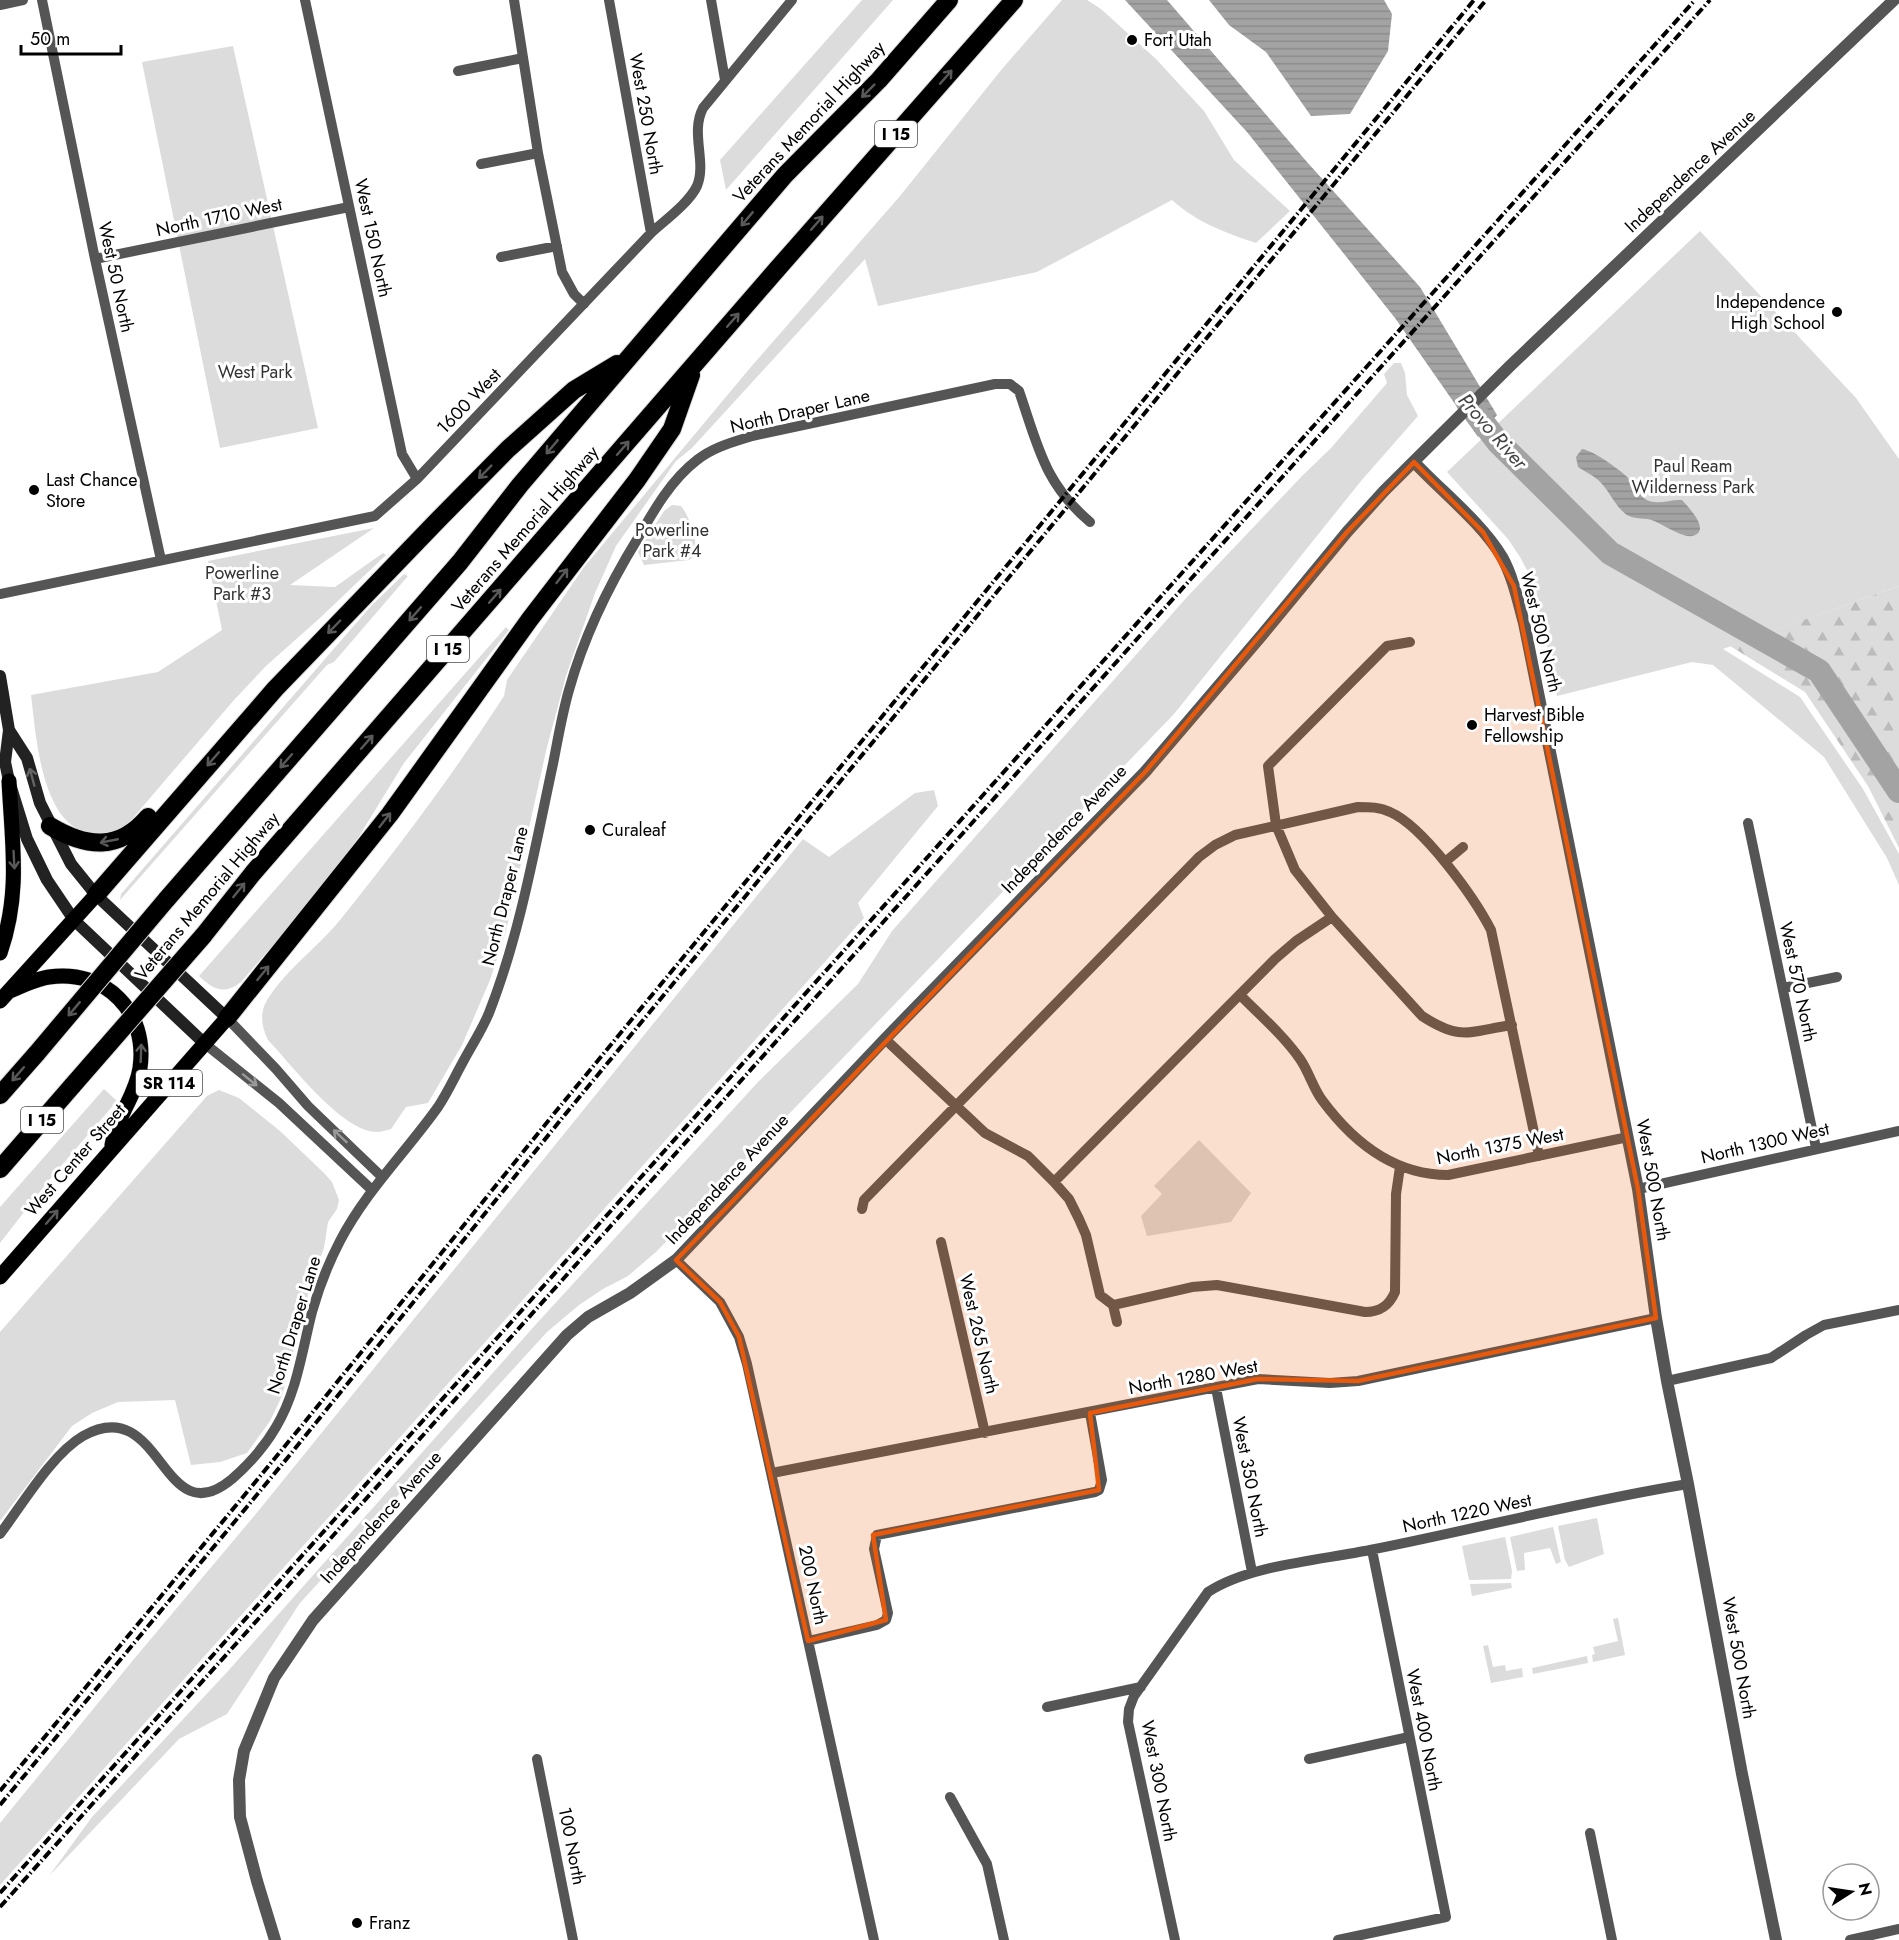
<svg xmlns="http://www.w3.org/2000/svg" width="1899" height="1940" viewBox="0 0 1899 1940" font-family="Jost,sans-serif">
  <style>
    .green { fill: #dcdcdc }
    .forest { fill: url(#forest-firs) }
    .water { fill: url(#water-rules) }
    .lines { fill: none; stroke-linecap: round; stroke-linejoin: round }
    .river { stroke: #a3a3a3; stroke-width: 24 }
    .primary-casing { stroke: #dbdbdb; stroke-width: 16 }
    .motorway-casing { stroke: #dbdbdb; stroke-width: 20 }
    .minor { stroke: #555; stroke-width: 10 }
    .tertiary { stroke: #555; stroke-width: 12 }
    .secondary { stroke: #222; stroke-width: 12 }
    .primary { stroke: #000; stroke-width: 15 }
    .motorway { stroke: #000; stroke-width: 18 }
    .rail { stroke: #000; stroke-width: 4; stroke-dasharray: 9 3 1.5 3; stroke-linecap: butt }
    .motorway-bridge-casing { stroke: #dbdbdb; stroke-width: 20; stroke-linecap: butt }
    .motorway-bridge { stroke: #000; stroke-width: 18 }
    .oneway { stroke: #595959 }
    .oneway2 { stroke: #646464 }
    .oneway3 { stroke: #999 }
    .marked { fill: #e8590c; fill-opacity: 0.2; stroke: #e8590c; stroke-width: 4.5; stroke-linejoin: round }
    .poi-dot { fill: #000; stroke: #fff; stroke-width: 2 }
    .labels { text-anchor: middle; stroke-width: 6; stroke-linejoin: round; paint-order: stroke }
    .shield { fill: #fff; stroke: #4c4c4c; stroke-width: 1.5 }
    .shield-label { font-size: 16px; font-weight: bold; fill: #000 }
    .poi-label { font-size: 18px; fill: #000; stroke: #fff; text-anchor: start }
    .street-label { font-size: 18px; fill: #000; stroke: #fff }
    .park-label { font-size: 18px; fill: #333; stroke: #fff }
    .water-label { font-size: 20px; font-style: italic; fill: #444; stroke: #fff }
  </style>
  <defs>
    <pattern id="forest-firs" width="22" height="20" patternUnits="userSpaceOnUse" patternTransform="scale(1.5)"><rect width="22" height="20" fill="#dcdcdc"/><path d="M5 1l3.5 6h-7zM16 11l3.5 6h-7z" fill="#bbb"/></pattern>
    <pattern id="water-rules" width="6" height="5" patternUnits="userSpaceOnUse" patternTransform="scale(1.5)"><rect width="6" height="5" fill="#a3a3a3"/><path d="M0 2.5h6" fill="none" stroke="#8b8b8b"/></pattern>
  </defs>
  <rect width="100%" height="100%" fill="#fff"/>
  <path class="green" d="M862 0H893L726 190 720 160Z
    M1062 0H1087L1101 9 1156 59 1204 111 1234 160 1290 211 1256 243C1226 233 1196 222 1172 200L1037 272 878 306 865 259 692 448 676 461 616 546 595 593 566 676 547 747 506 931 490 980 462 1045 428 1103 406 1107 391 1129C386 1130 381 1132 377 1132 342 1132 291 1064 268 1040 261 1026 259 1011 269 997 288 968 318 947 340 920 398 848 454 773 504 696L507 680 584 567 750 368 900 196 1002 69Z
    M233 46 318 428 220 448 142 62Z
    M1700 231 1856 398 1899 459V586L1723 649 1800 697 1863 789 1899 854V885L1887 858 1824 757 1713 665 1692 662 1557 696 1534 583 1520 557 1508 539 1447 472Z
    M1394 363H1401L1405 373 1407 395 1418 416 1361 481 1174 714 657 1251 628 1276 603 1289 579 1305 547 1332 300 1603 227 1714 179 1739 49 1876 92 1817 228 1671 538 1322 758 1082 858 984 892 931 1187 597 1303 475 1331 448 1387 383 1384 374Z
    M672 505 681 506C690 517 698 541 695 556L689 560 644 565 638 552 664 511Z
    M374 528 290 585 335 587 383 553 386 555 321 617 266 666 234 700 132 819C121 830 109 834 94 833 41 831 36 734 31 695L158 672 222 630 208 561Z
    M404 574 408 576 334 662 327 665 120 900 121 894 371 606Z
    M506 627 509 630 404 763 358 838 304 909 241 982C224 995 214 990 199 976Z
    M934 790 938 806 858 903 864 918 0 1885V1823L134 1659 255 1515 803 839 829 857 915 793Z
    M104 1089 117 1101 49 1180 0 1243V1207Z
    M219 1090 239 1098 280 1131 324 1173 332 1182 339 1200 337 1209 328 1222 324 1248 311 1283 282 1396 270 1421 247 1453 220 1462 191 1465 175 1400 118 1402 92 1413 72 1426 0 1521V1332L207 1096Z
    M1199 1140 1251 1193 1231 1222 1147 1236 1141 1216 1162 1194 1154 1186Z
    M1597 1518 1604 1554 1569 1567 1565 1560 1558 1526Z
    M1553 1527 1561 1562 1556 1564 1550 1548 1524 1553 1525 1570 1517 1571 1510 1537Z
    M1505 1537 1512 1571 1511 1579 1469 1580 1462 1546Z
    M1511 1583 1512 1588 1472 1596 1470 1584Z
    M1618 1618 1625 1655 1593 1662 1592 1655 1595 1654 1593 1647 1618 1641 1613 1619Z
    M1488 1645 1493 1667 1505 1665 1506 1671 1522 1668 1523 1677 1491 1683 1483 1646Z
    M1587 1656 1588 1663 1533 1674 1532 1668Z"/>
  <path class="forest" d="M1899 586V848L1868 786 1805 692 1730 646Z"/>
  <path class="water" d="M1125 0H1167L1307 162 1420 287 1497 415 1478 437 1395 318 1247 132Z
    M1209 0H1384L1392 14 1388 51 1350 114 1311 116 1266 52 1229 25Z
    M1582 449C1595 451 1625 473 1633 483 1637 488 1639 495 1645 499 1656 506 1670 499 1682 500 1689 508 1712 531 1692 536 1683 538 1664 525 1654 521 1646 517 1635 520 1627 515 1615 507 1609 489 1597 479 1592 475 1584 471 1578 467L1576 457Z"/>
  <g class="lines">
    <path class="river" d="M1468 403 1498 442 1610 553 1819 671 1899 791"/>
    <defs>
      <path id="primary" d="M0 953C21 893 12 843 9 781
        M10 991C23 985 36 979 49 977 106 969 148 1012 140 1068 136 1096 116 1117 112 1145
        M0 1001 96 895
        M0 1277 227 1018"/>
      <path id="motorway" d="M50 826C87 848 119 851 148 817
        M96 895 275 689 438 520 508 449 574 390 617 364
        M166 900 460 562 520 485 785 175 879 80 949 0
        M203 936 253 873 779 267 1014 0
        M227 1018 390 814 530 619 637 480 672 429 691 375
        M0 1095 37 1053
        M0 1169 73 1085"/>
    </defs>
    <use href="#primary" class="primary-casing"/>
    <use href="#motorway" class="motorway-casing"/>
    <path class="minor" d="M42 0 95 259 161 560
      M305 0 402 454 417 479
      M514 0 538 153 562 272 574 294 584 304
      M609 0 651 233
      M711 0 725 80
      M0 5 23 0
      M458 71 523 58
      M481 164 538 153
      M501 257 557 246
      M95 259 349 207
      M0 594 375 516 417 479 651 233C664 221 689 203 697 186 707 162 690 133 703 108L792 0
      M1410 642 1387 646 1268 766 1276 825 1295 870 1332 917 1422 1016C1462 1042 1470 1031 1512 1025
      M1748 823 1816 1148
      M1445 862 1463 847
      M1783 988 1837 977
      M1240 995C1261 1016 1283 1035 1300 1059 1309 1072 1313 1088 1322 1100 1353 1142 1394 1175 1448 1175L1628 1137
      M227 1018 276 1069 308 1106 382 1177
      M885 1039 985 1133 1028 1156 1054 1182 1069 1199 1079 1219 1086 1235 1100 1295 1113 1305 1192 1287 1217 1285 1365 1312C1380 1312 1389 1306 1395 1292L1396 1194 1400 1167
      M204 1043 279 1103 372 1190
      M1054 1182 1275 959 1296 941 1332 917
      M1638 1189 1899 1131
      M862 1209 864 1200 1199 857 1215 845 1235 835 1358 807C1369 807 1380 807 1390 812 1423 826 1474 897 1491 930L1539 1156
      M941 1242 985 1433
      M676 1260 720 1302 739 1337 747 1364 874 1940
      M1113 1305 1117 1322
      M1667 1381 1771 1358 1806 1335 1824 1325 1899 1310
      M1216 1388 1252 1572
      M772 1473 1258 1379 1330 1383 1358 1381 1656 1318
      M0 1534C22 1505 52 1454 83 1436 163 1391 161 1538 232 1479 248 1465 265 1446 276 1427 297 1392 302 1351 312 1312 319 1287 328 1264 340 1241 366 1191 406 1152 438 1107 448 1092 455 1076 464 1060 472 1045 482 1030 489 1013 520 934 535 847 553 764 558 739 562 714 569 690 584 636 609 585 638 538 654 510 671 480 697 460 713 447 733 442 752 436L995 384H1010L1019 391C1038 446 1044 483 1090 522
      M808 1641 877 1625 886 1620 888 1613 874 1549 877 1535 1095 1492 1099 1490 1102 1480 1090 1413
      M1047 1707 1141 1687
      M537 1759 573 1940
      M1309 1759 1409 1737
      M950 1797 987 1864 1004 1940
      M1590 1833 1612 1940
      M1175 1940 1128 1722 1129 1709 1134 1696 1208 1592C1249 1565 1321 1560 1370 1550 1477 1529 1582 1501 1688 1484
      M1338 1940 1446 1917 1372 1550
      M1850 1940 1899 1929"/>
    <path class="tertiary" d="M1414 462C1441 491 1482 523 1502 557 1513 577 1518 601 1524 623L1638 1189 1656 1318 1667 1381 1688 1484 1742 1774 1776 1940
      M275 1940 257 1881 240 1817 239 1780 244 1751 274 1678 313 1620 567 1335 588 1317 630 1293 676 1260 885 1039 1145 772 1262 635 1347 532 1384 491 1510 366 1894 0"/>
    <path class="secondary" d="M0 676 9 730 5 762 9 781 27 839 47 880 74 920 204 1043
      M9 730 27 758 40 803 71 864 96 895 227 1018"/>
    <use href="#primary" class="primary"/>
    <use href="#motorway" class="motorway"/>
    <path class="rail" d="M0 1791 304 1423 557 1110 1474 0
      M0 1805 289 1456 563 1117 1486 0
      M0 1893 1695 0
      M0 1907 1710 0"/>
    <defs>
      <path id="motorway-bridge" d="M37 1053 166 900
        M73 1085 203 936"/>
    </defs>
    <use href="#motorway-bridge" class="motorway-bridge-casing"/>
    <use href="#motorway-bridge" class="motorway-bridge"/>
  </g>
  <defs><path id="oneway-shaft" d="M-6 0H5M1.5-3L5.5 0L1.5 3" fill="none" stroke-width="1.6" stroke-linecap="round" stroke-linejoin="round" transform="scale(1.5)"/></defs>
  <g class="oneway">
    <use href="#oneway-shaft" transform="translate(946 77) rotate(-49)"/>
    <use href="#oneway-shaft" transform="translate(868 91) rotate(135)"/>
    <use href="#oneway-shaft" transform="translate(747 219) rotate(130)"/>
    <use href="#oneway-shaft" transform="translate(817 223) rotate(-49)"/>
    <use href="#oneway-shaft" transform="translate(733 320) rotate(-49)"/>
    <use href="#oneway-shaft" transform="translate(552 447) rotate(130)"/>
    <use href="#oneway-shaft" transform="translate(623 448) rotate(-49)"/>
    <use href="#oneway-shaft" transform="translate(485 472) rotate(135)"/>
    <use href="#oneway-shaft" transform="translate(562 576) rotate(-52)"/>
    <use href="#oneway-shaft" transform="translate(495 596) rotate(-49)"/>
    <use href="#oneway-shaft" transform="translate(415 614) rotate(131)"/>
    <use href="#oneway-shaft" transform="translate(334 627) rotate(134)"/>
    <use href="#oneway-shaft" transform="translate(367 742) rotate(-49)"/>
    <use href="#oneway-shaft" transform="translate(213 759) rotate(131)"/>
    <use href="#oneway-shaft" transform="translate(286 761) rotate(131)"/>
    <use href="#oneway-shaft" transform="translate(385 820) rotate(-52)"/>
    <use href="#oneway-shaft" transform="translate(109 841) rotate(169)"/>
    <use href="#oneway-shaft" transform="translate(14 860) rotate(87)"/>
    <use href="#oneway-shaft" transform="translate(239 890) rotate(-51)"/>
    <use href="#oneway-shaft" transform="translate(263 973) rotate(-51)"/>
    <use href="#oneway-shaft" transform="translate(74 1009) rotate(130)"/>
    <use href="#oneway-shaft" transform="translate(141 1053) rotate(-88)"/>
    <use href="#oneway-shaft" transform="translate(18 1074) rotate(131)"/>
    <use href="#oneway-shaft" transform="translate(52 1217) rotate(-49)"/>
  </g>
  <use class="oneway2" href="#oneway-shaft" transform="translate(32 777) rotate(-105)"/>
  <g class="oneway3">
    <use href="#oneway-shaft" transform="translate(250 1080) rotate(39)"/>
    <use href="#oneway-shaft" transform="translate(340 1136) rotate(-137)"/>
  </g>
  <path class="marked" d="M1414 462 1483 532 1514 586 1638 1189 1656 1318 1358 1381 1258 1379 1090 1413 1099 1490 873 1535 886 1620 808 1641 739 1337 720 1302 676 1260 1145 772 1347 532Z"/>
  <g class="poi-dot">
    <circle cx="1132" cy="40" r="6"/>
    <circle cx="1837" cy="312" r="6"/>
    <circle cx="34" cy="490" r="6"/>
    <circle cx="1472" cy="725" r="6"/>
    <circle cx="590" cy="830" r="6"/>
    <circle cx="357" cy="1923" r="6"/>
  </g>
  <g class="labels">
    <g class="shield">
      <rect x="875" y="121" width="42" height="26" rx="4.5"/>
      <rect x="427" y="636" width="42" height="26" rx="4.5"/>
      <rect x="136" y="1070" width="66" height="26" rx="4.5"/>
      <rect x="21" y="1107" width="42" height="26" rx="4.5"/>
    </g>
    <g class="shield-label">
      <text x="896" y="140">I 15</text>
      <text x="448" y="655">I 15</text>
      <text x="169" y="1089">SR 114</text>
      <text x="42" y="1126">I 15</text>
    </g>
    <g class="poi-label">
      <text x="1144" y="46">Fort Utah</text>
      <text x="1825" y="308" text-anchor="end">Independence<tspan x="1825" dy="21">High School</tspan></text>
      <text x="46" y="486">Last Chance<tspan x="46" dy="21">Store</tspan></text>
      <text x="1484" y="721">Harvest Bible<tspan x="1484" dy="21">Fellowship</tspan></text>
      <text x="602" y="836">Curaleaf</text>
      <text x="369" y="1929">Franz</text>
    </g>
    <g class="street-label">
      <text transform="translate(646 114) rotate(80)" y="6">West 250 North</text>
      <text transform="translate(809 122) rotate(-47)" y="6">Veterans Memorial Highway</text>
      <text transform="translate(1690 171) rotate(-43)" y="6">Independence Avenue</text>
      <text transform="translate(219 217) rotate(-12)" y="6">North 1710 West</text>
      <text transform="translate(373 238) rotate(78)" y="6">West 150 North</text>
      <text transform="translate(116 277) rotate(78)" y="6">West 50 North</text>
      <text transform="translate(469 401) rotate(-46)" y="6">1600 West</text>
      <text transform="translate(800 411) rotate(-13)" y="6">North Draper Lane</text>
      <text transform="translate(525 529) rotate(-49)" y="6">Veterans Memorial Highway</text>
      <text transform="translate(1541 632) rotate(76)" y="6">West 500 North</text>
      <text transform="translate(1064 829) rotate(-46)" y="6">Independence Avenue</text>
      <text transform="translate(207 896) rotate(-50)" y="6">Veterans Memorial Highway</text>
      <text transform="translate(505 896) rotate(-76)" y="6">North Draper Lane</text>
      <text transform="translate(1798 982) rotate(78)" y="6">West 570 North</text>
      <text transform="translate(1765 1143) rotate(-13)" y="6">North 1300 West</text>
      <text transform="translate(1500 1146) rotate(-11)" y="6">North 1375 West</text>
      <text transform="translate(75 1160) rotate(-49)" y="6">West Center Street</text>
      <text transform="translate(727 1179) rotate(-47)" y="6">Independence Avenue</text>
      <text transform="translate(1653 1180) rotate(80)" y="6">West 500 North</text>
      <text transform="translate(294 1325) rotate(-73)" y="6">North Draper Lane</text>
      <text transform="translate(979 1334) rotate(77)" y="6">West 265 North</text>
      <text transform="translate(1193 1377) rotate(-10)" y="6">North 1280 West</text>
      <text transform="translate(1250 1477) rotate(79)" y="6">West 350 North</text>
      <text transform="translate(1467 1513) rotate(-12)" y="6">North 1220 West</text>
      <text transform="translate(381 1517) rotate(-48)" y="6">Independence Avenue</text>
      <text transform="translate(813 1585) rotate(78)" y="6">200 North</text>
      <text transform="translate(1739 1658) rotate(80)" y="6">West 500 North</text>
      <text transform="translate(1424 1730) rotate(79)" y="6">West 400 North</text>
      <text transform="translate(1159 1781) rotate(79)" y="6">West 300 North</text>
      <text transform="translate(572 1846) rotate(79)" y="6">100 North</text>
    </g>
    <g class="park-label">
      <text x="255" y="378">West Park</text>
      <text x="1693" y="472">Paul Ream<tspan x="1693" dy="21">Wilderness Park</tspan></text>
      <text x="672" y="536">Powerline<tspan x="672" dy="21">Park #4</tspan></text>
      <text x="242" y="579">Powerline<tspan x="242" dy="21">Park #3</tspan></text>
    </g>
    <g class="water-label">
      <text transform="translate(1493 431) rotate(49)" y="7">Provo River</text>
    </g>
  </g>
  <g transform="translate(1851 1892) rotate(78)"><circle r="28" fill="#ffffff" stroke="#999999" stroke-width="1.5"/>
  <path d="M0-4.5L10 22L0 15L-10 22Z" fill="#000000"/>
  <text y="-9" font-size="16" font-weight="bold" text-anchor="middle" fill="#000000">N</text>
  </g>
  <path d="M21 45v9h100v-9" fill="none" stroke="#000000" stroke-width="3"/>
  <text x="30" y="45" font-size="18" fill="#000000" stroke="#ffffff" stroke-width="4.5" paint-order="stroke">50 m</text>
</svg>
